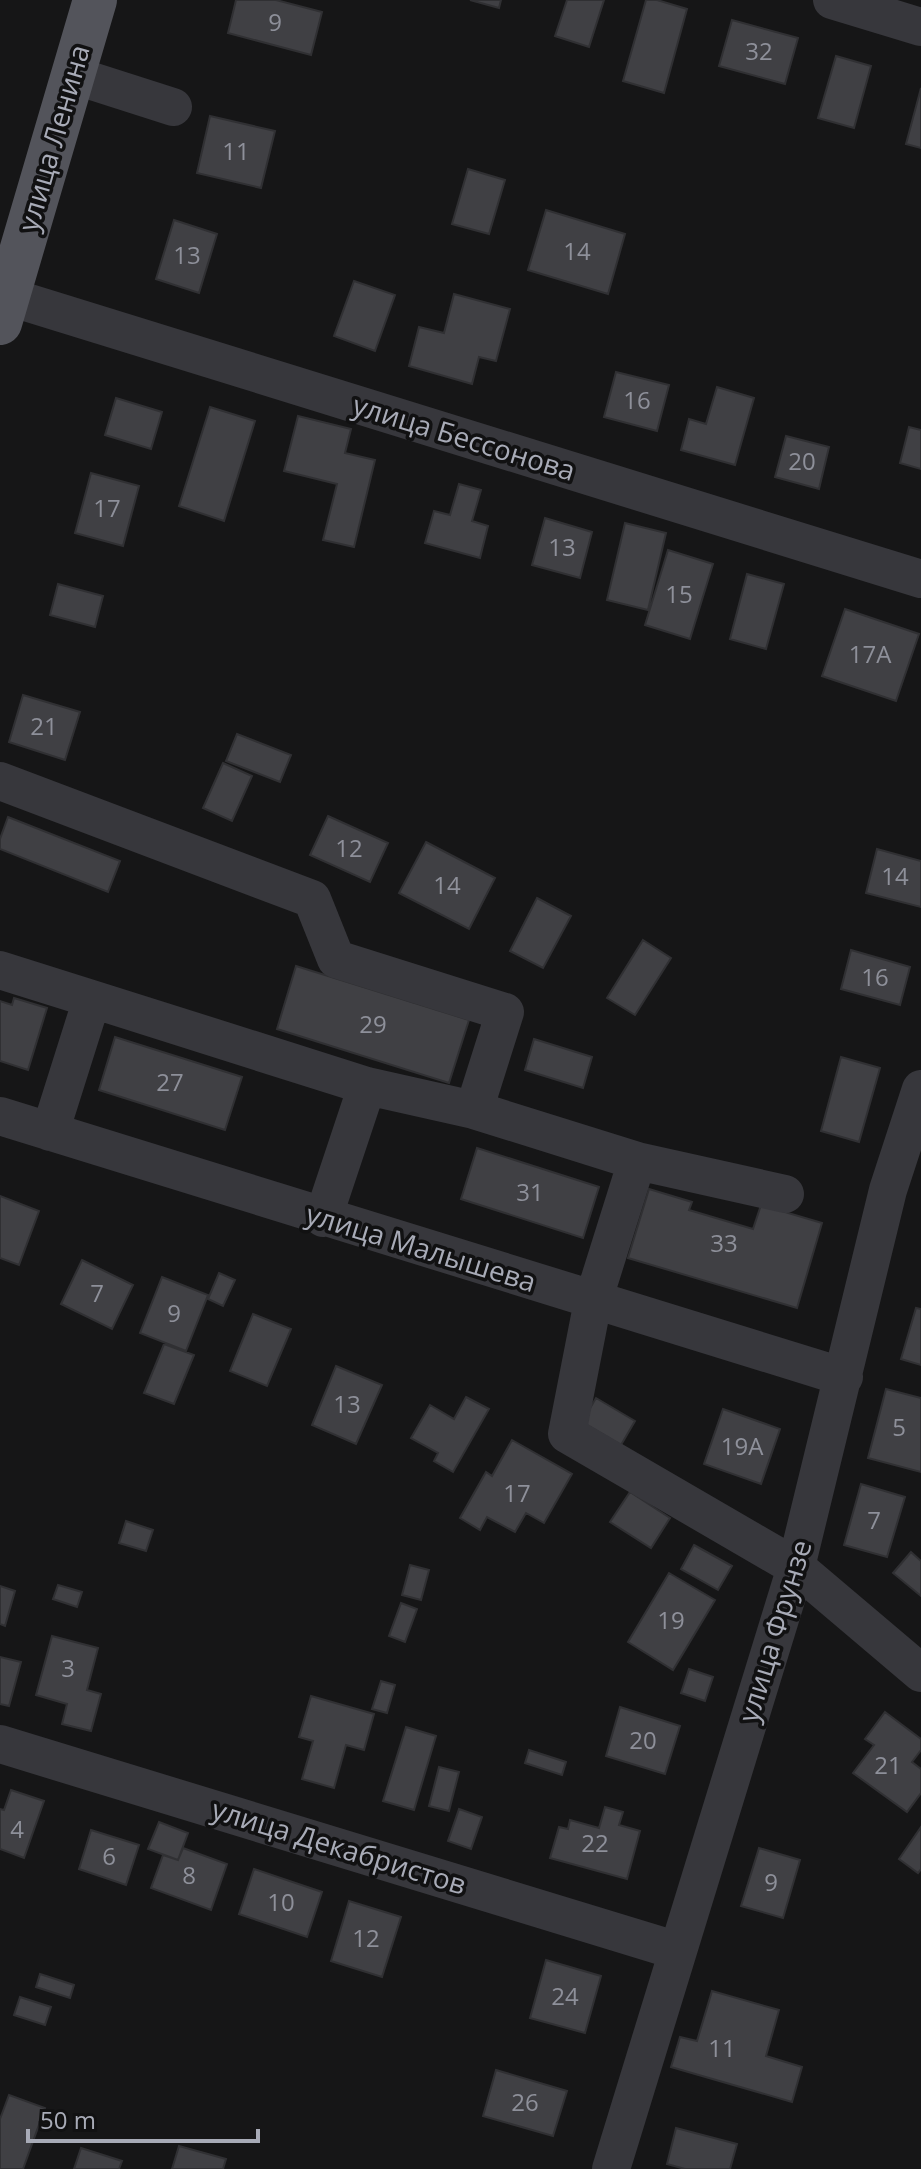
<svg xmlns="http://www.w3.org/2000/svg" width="921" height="2169" viewBox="0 0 921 2169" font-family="'Open Sans',sans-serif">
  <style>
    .building { fill: #404044; stroke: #303033; stroke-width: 2 }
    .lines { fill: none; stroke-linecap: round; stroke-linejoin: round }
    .minor { stroke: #37373c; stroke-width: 38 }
    .major { stroke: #53545b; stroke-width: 44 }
    .labels { text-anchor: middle; stroke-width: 7; stroke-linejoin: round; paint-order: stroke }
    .number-label { font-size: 24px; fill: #8e909a }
    .street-label { font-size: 28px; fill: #a8abb7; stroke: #111112 }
  </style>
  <rect width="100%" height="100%" fill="#161617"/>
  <path class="building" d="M236 0H276L322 12 311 55 228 33Z
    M470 0H501L499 8Z
    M567 0H604L589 47 555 36Z
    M646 0H657L687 9 664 93 623 81Z
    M732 20 798 38 785 84 719 66Z
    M836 56 871 66 854 128 818 118Z
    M921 88V148L906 144Z
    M210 116 275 131 261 188 197 173Z
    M468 169 505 180 489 234 452 224Z
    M546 210 625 234 608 294 528 270Z
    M174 220 217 234 199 293 156 279Z
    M354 281 395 295 375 351 334 336Z
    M454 294 510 309 496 361 479 357 472 384 409 366 419 327 444 333Z
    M616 372 669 385 657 431 604 417Z
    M717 387 754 398 735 465 681 450 689 419 706 424Z
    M116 398 162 412 151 449 105 435Z
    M210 407 255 421 224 521 179 506Z
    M298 416 351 429 345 453 375 460 354 547 323 540 337 484 284 471Z
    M909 427 921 430V469L900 463Z
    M786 436 829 447 819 489 775 477Z
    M91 473 139 486 123 546 75 533Z
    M459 484 481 490 472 521 488 526 480 558 425 543 434 511 450 515Z
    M545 518 592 532 580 578 532 565Z
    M625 523 666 533 648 610 607 600Z
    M668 550 713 564 690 639 645 625Z
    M747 574 784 584 766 649 730 639Z
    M58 584 103 596 95 627 50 615Z
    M845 609 919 634 896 701 822 676Z
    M23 695 80 712 65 760 9 742Z
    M237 734 291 755 280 782 226 761Z
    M223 763 252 776 232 821 203 808Z
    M328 816 388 843 370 882 310 855Z
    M8 817 120 861 108 892 0 849V839Z
    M426 842 495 878 469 929 399 893Z
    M877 849 921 861V907L866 893Z
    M537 898 571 916 543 968 510 951Z
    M643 940 671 958 635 1015 607 998Z
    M851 950 910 967 900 1005 841 989Z
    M296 966 469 1020 449 1083 277 1029Z
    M14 998 47 1008 28 1070 0 1061V1001L12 1005Z
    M115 1037 242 1077 225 1130 99 1090Z
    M534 1039 592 1057 583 1088 525 1070Z
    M841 1057 880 1068 859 1142 821 1131Z
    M477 1148 599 1187 583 1238 461 1199Z
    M649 1189 692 1202 689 1210 753 1229 761 1205 822 1223 797 1308 628 1258Z
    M0 1196 39 1211 19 1265 0 1258Z
    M82 1260 133 1285 112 1329 61 1304Z
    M219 1273 235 1280 223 1306 208 1299Z
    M162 1277 208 1295 186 1351 140 1333Z
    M916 1308 921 1309V1365L901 1359Z
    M253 1314 291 1329 267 1386 230 1371Z
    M164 1344 194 1355 174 1404 144 1393Z
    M336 1366 382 1385 356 1444 312 1425Z
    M886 1389 921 1398V1472L868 1458Z
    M466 1397 489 1409 453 1472 434 1461 438 1453 411 1438 430 1405 454 1419Z
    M596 1398 635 1421 621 1445 582 1422Z
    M723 1409 780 1429 761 1484 704 1464Z
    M512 1440 572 1474 544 1523 526 1513 515 1532 487 1517 480 1530 460 1518 486 1472 492 1476Z
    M861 1484 905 1497 887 1557 844 1545Z
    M630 1492 670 1518 651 1548 610 1522Z
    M126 1521 153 1530 146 1551 119 1543Z
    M694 1545 732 1566 718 1590 681 1569Z
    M911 1552 921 1561V1596L893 1573Z
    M410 1565 429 1570 421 1600 402 1595Z
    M669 1573 715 1600 673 1670 628 1642Z
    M58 1585 82 1592 77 1607 53 1599Z
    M0 1586 15 1591 5 1626 0 1624Z
    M401 1603 417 1609 405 1642 389 1636Z
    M52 1636 98 1648 87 1690 101 1694 91 1731 62 1724 67 1704 36 1695Z
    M0 1657 21 1662 9 1706 0 1704Z
    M689 1669 713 1677 705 1701 681 1693Z
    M381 1681 395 1685 387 1713 372 1709Z
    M311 1696 374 1714 364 1750 346 1745 334 1788 302 1779 313 1741 299 1737Z
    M620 1707 680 1726 665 1774 606 1756Z
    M885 1712 921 1739V1750L912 1762 921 1769V1793L907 1812 853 1773 874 1745 865 1739Z
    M406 1727 436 1736 414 1810 383 1801Z
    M529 1750 566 1762 562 1775 525 1763Z
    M439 1767 459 1772 449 1811 429 1806Z
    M11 1790 44 1801 24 1858 0 1849V1809L4 1810Z
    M605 1807 623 1812 619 1825 640 1831 627 1879 550 1858 559 1827 568 1829 570 1820 599 1828Z
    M459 1809 482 1817 471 1849 448 1841Z
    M159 1822 188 1833 178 1860 148 1849Z
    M921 1827V1869L918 1873 899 1859Z
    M91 1830 139 1845 126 1885 79 1869Z
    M183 1848 227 1864 211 1910 151 1888 163 1855 178 1860Z
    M759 1848 800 1860 783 1918 741 1906Z
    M254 1869 322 1892 307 1937 239 1914Z
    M349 1901 401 1917 382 1977 331 1961Z
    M546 1960 601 1976 585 2033 530 2018Z
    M40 1974 74 1985 70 1998 36 1987Z
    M712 1991 779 2010 766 2056 802 2067 792 2102 671 2067 680 2037 697 2041Z
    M20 1997 51 2007 45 2025 14 2015Z
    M496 2070 567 2091 553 2136 483 2116Z
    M9 2095 45 2108 23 2169H0V2119Z
    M676 2128 737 2144 730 2169H685L667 2164Z
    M179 2146 226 2159 223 2169H172Z
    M81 2148 122 2161 119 2169H74Z"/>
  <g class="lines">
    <path class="minor" d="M832 0 921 27
      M73 75 173 107
      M0 294 921 579
      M0 781 312 899 336 959 505 1012 474 1110 637 1161 593 1301 567 1434 796 1567 921 1673
      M0 970 92 999 50 1132
      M92 999 367 1086 474 1110
      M0 1116 844 1377
      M637 1161 785 1194
      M323 1218 367 1086
      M0 1744 678 1951
      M611 2169 796 1567 888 1190 921 1089"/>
    <path class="major" d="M0 323 95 0"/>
  </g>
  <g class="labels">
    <g class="number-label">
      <text x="275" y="31">9</text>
      <text x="759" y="60">32</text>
      <text x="236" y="160">11</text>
      <text x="577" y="260">14</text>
      <text x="187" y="264">13</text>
      <text x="637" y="409">16</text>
      <text x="802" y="470">20</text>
      <text x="107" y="517">17</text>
      <text x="562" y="556">13</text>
      <text x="679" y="603">15</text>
      <text x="870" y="663">17А</text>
      <text x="44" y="735">21</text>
      <text x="349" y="857">12</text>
      <text x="895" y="885">14</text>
      <text x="447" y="894">14</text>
      <text x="875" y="986">16</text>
      <text x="373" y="1033">29</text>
      <text x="170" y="1091">27</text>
      <text x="530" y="1201">31</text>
      <text x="724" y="1252">33</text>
      <text x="97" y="1302">7</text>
      <text x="174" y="1322">9</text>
      <text x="347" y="1413">13</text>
      <text x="899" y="1436">5</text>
      <text x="742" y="1455">19А</text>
      <text x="517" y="1502">17</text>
      <text x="874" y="1529">7</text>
      <text x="671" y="1629">19</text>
      <text x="68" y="1677">3</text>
      <text x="643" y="1749">20</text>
      <text x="888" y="1774">21</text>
      <text x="17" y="1838">4</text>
      <text x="595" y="1852">22</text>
      <text x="109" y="1865">6</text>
      <text x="189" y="1884">8</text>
      <text x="771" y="1891">9</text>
      <text x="281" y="1911">10</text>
      <text x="366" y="1947">12</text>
      <text x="565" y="2005">24</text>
      <text x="722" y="2057">11</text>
      <text x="525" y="2111">26</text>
    </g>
    <g class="street-label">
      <text transform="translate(54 138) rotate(-74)" y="10">улица Ленина</text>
      <text transform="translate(464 438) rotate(17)" y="10">улица Бессонова</text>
      <text transform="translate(421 1248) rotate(17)" y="10">улица Малышева</text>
      <text transform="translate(775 1631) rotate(-73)" y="10">улица Фрунзе</text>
      <text transform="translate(339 1847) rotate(17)" y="10">улица Декабристов</text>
    </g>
  </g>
  <path d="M28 2129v12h230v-12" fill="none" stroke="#a8abb7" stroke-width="4"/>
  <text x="40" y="2129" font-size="24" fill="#a8abb7" stroke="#111112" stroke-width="6" paint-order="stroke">50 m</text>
</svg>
